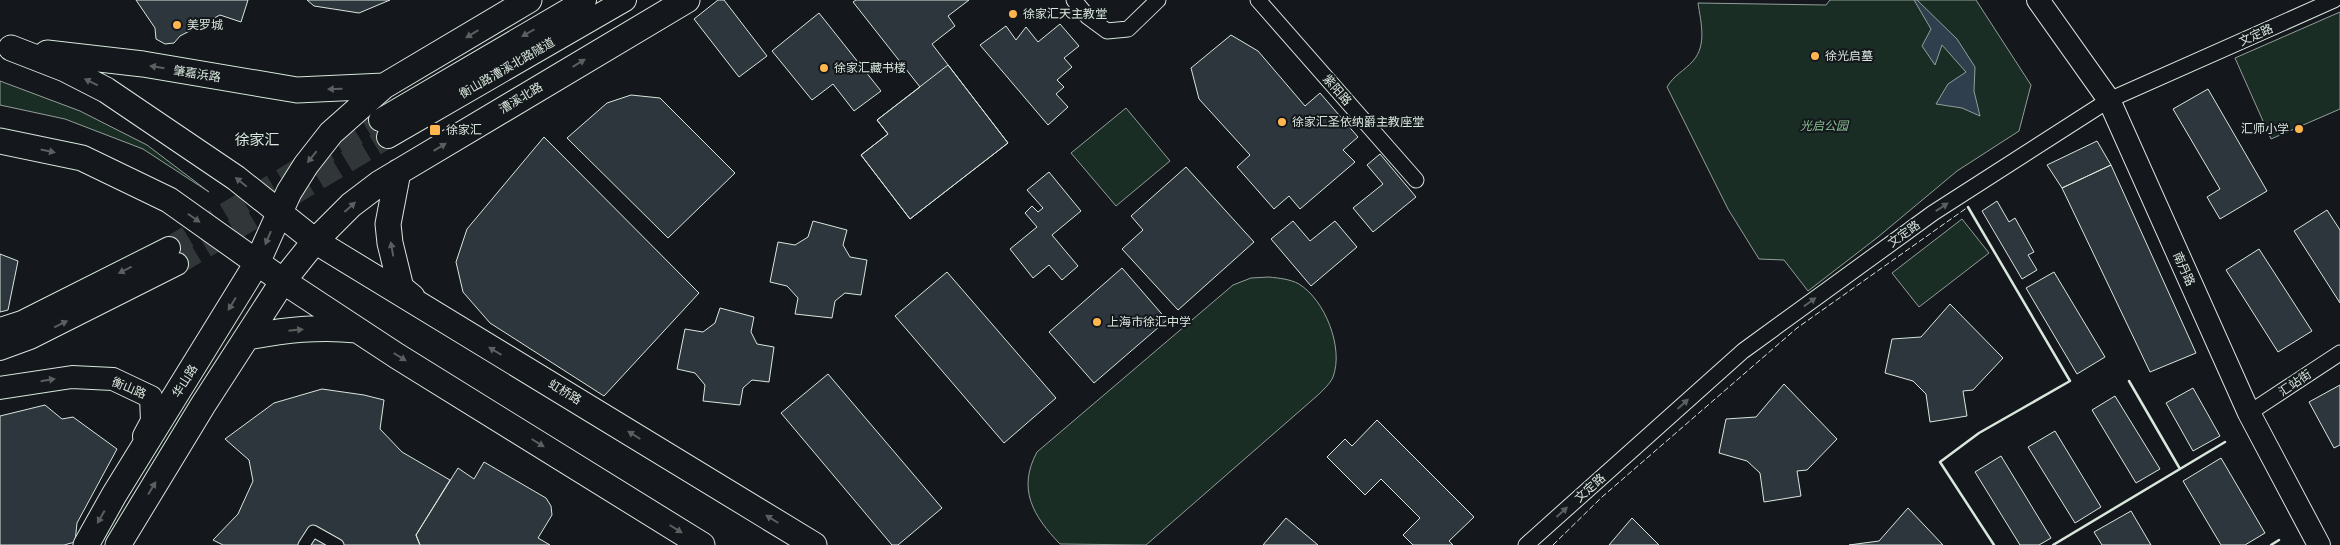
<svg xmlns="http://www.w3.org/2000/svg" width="2340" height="545" viewBox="0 0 2340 545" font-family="'Source Serif 4','Noto Sans SC',serif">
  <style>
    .green { fill: #1a2d24; stroke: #939e99 }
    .water { fill: #2f3f4d; stroke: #939e99 }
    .building { fill: #2c363c; stroke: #d8e6dc }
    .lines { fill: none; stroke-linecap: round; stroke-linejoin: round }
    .secondary-tunnel { stroke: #313739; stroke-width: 22; stroke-dasharray: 22 11; stroke-linecap: butt }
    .pedestrian-casing { stroke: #d8e6dc; stroke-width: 13 }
    .minor-casing { stroke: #d8e6dc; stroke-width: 17 }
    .secondary-casing { stroke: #d8e6dc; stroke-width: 24 }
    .primary-casing { stroke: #d8e6dc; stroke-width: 27 }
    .pedestrian { stroke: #14181c; stroke-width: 11 }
    .minor { stroke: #14181c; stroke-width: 15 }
    .secondary { stroke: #14181c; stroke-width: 22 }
    .primary { stroke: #14181c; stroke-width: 25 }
    .fence { stroke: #d8e6dc; stroke-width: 1; stroke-dasharray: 6 2.5; stroke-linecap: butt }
    .wall { stroke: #d8e6dc; stroke-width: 2.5 }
    .oneway { fill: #59605f }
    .poi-dot { fill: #ffb74d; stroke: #14181c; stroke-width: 2 }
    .labels { text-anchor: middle; stroke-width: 4; stroke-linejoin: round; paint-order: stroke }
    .poi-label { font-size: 12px; fill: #d8e6dc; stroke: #14181c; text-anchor: start }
    .street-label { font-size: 12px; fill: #d8e6dc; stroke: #14181c }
    .park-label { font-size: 12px; font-style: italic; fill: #8ac095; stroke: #14181c }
    .quarter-label { font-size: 15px; fill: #d8e6dc; stroke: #14181c }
  </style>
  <rect width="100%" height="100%" fill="#14181c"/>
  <path class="green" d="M1830 0H1976L2031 85 2019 131 1957 171 1878 237 1808 291 1784 260 1759 259 1728 209 1667 87C1674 75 1684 71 1693 61 1707 45 1701 23 1698 3L1826 5Z
    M2340 12V109L2271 139 2235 58Z
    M0 81 80 111 147 145 209 192 143 149 65 119 0 105Z
    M1126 108 1170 161 1116 206 1071 153Z
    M1962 219 1989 253 1919 307 1892 273Z
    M1269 277C1278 278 1290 279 1299 284 1325 300 1344 348 1333 377 1330 384 1323 390 1318 395L1146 545 1060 544C1033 516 1017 489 1037 452L1233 285 1251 278Z"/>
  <path class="water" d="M1914 0H1917L1957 39 1975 67 1974 91 1980 116 1962 108 1936 104 1948 84 1966 72 1942 45 1935 65 1922 46 1931 29Z"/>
  <path class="building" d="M136 0H248L241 22 220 15 180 36 174 43 165 44 156 39 155 28Z
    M307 0H390L359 13 314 6Z
    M718 0H724L767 56 739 77 694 19Z
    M856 0H969L948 16 955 26 932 44 1008 143 910 219 861 155 888 134 877 120 920 87 853 2Z
    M819 13 881 91 854 111 833 84 812 100 772 51Z
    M1060 24 1079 46 1064 58 1072 67 1057 80 1064 87 1056 94 1068 107 1048 125 980 45 1006 26 1016 40 1026 27 1038 42Z
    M1231 35 1258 51 1305 106 1320 93 1358 137 1343 150 1355 162 1300 209 1289 196 1274 209 1237 167 1250 155 1199 99 1191 68Z
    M948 65 1008 143 910 219 861 155 888 134 877 120Z
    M2208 89 2267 191 2220 219 2207 197 2220 189 2173 109Z
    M631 95 660 98 735 173 668 238 567 138 607 103Z
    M544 137 699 293 604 396 490 323 463 292 456 262 467 229Z
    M2097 141 2111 165 2062 188 2047 165Z
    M1380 154 1416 197 1373 232 1353 208 1383 184 1367 165Z
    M2111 165 2196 353 2150 372 2062 188Z
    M1186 167 1254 242 1178 310 1122 249 1143 230 1131 216Z
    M1049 172 1081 211 1052 235 1078 266 1062 280 1049 265 1033 278 1010 249 1037 227 1025 213 1032 206 1038 212 1043 208 1027 190Z
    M1997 201 2009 222 2015 218 2034 252 2028 255 2037 270 2022 279 1982 211Z
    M2327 210 2340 230V303L2294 231Z
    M813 221 847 230 843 245 850 257 867 260 861 295 845 293 835 301 832 318 795 314 798 298 787 286 770 282 778 242 795 245 808 237Z
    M1293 221 1310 241 1335 221 1357 247 1311 286 1271 239Z
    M2259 249 2312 331 2278 352 2226 270Z
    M0 254 18 261 8 310 0 312Z
    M1122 268 1167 320 1094 383 1049 332Z
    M947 272 1056 398 1004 443 895 316Z
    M2054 272 2105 357 2077 374 2026 288Z
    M1950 304 2003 358 1973 390 1963 391 1967 416 1930 422 1926 394 1913 381 1885 373 1892 339 1921 337Z
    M720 308 754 317 751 332 757 344 774 347 769 382 752 380 743 388 740 405 703 401 705 385 695 373 677 369 685 329 703 332 715 323Z
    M828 374 942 508 898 545H892L781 413Z
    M1784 384 1837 439 1807 470 1797 471 1801 496 1764 502 1760 473 1747 461 1719 453 1726 419 1756 417Z
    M2340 385V445L2334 448 2309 402Z
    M2193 388 2220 436 2193 451 2166 403Z
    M322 389 364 395 384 400 380 429 402 452 450 480 416 535 420 545H223L213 540 238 514 253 481 249 460 225 439 274 403Z
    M2115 396 2160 469 2136 483 2092 410Z
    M45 405 62 419 73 417 117 449 77 523 75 542 64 545H0V416Z
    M1377 420 1474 517 1449 541 1453 545H1413L1403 535 1420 518 1381 479 1365 495 1327 457 1345 439 1352 446Z
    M2055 431 2101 507 2075 523 2028 447Z
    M2001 456 2051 538 2039 545H2020L1975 472Z
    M2221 458 2265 533 2245 545H2221L2183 481Z
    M484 462 546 498 551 506 552 515 538 538 550 545H420L416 535 458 468 474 479Z
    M1908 508 1943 545H1849L1879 541Z
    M2131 511 2151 545H2102L2094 532Z
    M1286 518 1318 545H1263Z
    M1632 518 1659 545H1609Z"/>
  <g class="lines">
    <path class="secondary-tunnel" d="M169 248 380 120
      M177 264 388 137"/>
    <defs>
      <path id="pedestrian" d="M304 545 313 531 338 545"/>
      <path id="minor" d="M1074 0 1088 17 1107 31 1128 29 1158 0
        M1258 0 1416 180
        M2249 413 2340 353
        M1526 545 1743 351 1933 213 2109 100 2334 0"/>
      <path id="secondary" d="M2038 0 2109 100 2249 413 2319 545
        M380 120 585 0
        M388 137 625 0
        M0 329 22 322 169 248
        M0 349 30 338 177 264
        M0 388 72 377 113 379 151 397 152 421 144 436"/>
      <path id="primary" d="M11 48 65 69 106 90 236 178 315 241 814 545
        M47 53 143 64 297 90 384 86
        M0 141 82 158 169 200 283 281 397 356 702 545
        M398 172 388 224 390 243 401 288 412 297
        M248 337C285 330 319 326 357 330
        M86 545 114 495 257 263 289 192 306 165 331 133 384 86 529 0
        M118 545 203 405 283 281 315 241 351 205 380 183 687 0"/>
    </defs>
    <use href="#pedestrian" class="pedestrian-casing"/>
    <use href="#minor" class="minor-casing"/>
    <use href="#secondary" class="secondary-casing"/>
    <use href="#primary" class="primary-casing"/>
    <use href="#pedestrian" class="pedestrian"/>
    <use href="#minor" class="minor"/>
    <use href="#secondary" class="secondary"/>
    <use href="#primary" class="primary"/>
    <path class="fence" d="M1553 545 1602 497 1797 328 1968 207"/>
    <path class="wall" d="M1968 207 2070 381 1979 433 1940 462 1994 545
      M2129 381 2180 469
      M2053 545 2225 442
      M2271 545 2279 540"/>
  </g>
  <defs><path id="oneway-solid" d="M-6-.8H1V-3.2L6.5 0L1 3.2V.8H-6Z" transform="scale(1.25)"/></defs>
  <g class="oneway">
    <use href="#oneway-solid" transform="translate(528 33) rotate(150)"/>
    <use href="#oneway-solid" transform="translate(472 34) rotate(149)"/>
    <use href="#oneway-solid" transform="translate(579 63) rotate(-31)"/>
    <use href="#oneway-solid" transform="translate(157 67) rotate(-171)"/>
    <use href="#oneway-solid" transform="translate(91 82) rotate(-154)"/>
    <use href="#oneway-solid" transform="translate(335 89) rotate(178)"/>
    <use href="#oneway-solid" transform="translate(440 147) rotate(-31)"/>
    <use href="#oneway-solid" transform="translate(48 151) rotate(12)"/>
    <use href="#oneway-solid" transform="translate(312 157) rotate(129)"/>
    <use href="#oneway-solid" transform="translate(241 182) rotate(-141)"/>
    <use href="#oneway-solid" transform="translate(350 207) rotate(-42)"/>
    <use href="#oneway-solid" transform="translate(1942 207) rotate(-33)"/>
    <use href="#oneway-solid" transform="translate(194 218) rotate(35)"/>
    <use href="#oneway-solid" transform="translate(268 238) rotate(113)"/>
    <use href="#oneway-solid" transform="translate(392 249) rotate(-100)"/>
    <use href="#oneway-solid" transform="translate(125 270) rotate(153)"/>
    <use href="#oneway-solid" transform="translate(1810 302) rotate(-36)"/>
    <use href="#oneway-solid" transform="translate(232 304) rotate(121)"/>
    <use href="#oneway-solid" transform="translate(61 324) rotate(-26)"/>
    <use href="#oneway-solid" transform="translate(296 330) rotate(-6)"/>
    <use href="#oneway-solid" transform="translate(495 351) rotate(-149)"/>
    <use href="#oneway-solid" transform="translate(400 357) rotate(32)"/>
    <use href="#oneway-solid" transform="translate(48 380) rotate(-9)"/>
    <use href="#oneway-solid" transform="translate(1683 404) rotate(-42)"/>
    <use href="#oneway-solid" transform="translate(634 435) rotate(-148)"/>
    <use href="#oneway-solid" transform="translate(538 443) rotate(32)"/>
    <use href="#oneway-solid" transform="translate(152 488) rotate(-59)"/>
    <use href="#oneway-solid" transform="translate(1562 512) rotate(-42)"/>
    <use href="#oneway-solid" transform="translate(101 517) rotate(120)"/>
    <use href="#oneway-solid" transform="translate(772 519) rotate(-148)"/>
    <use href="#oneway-solid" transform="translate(676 529) rotate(32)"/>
  </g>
  <g class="poi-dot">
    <circle cx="1013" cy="14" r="5"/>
    <circle cx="177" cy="25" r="5"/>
    <circle cx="1815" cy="56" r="5"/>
    <circle cx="824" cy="68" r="5"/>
    <circle cx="1282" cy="122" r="5"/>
    <circle cx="2299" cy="129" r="5"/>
    <rect x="429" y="124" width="12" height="12" rx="2.5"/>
    <circle cx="1097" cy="322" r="5"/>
  </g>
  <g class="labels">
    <g class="poi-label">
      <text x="1023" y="18">徐家汇天主教堂</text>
      <text x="187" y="29">美罗城</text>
      <text x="1825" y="60">徐光启墓</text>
      <text x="834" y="72">徐家汇藏书楼</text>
      <text x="1292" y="126">徐家汇圣依纳爵主教座堂</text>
      <text x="2289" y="133" text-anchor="end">汇师小学</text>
      <text x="446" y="134">徐家汇</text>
      <text x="1107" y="326">上海市徐汇中学</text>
    </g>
    <g class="street-label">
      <text transform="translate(2256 35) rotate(-24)" y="4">文定路</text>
      <text transform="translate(507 68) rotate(-30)" y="4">衡山路漕溪北路隧道</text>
      <text transform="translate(197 74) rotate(9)" y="4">肇嘉浜路</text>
      <text transform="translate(1337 90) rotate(49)" y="4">紫阳路</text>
      <text transform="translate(521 98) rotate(-31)" y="4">漕溪北路</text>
      <text transform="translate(1904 234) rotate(-36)" y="4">文定路</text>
      <text transform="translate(2184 269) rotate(66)" y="4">南丹路</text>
      <text transform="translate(185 381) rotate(-58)" y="4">华山路</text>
      <text transform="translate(2295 383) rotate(-34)" y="4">汇站街</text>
      <text transform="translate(129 388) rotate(23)" y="4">衡山路</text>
      <text transform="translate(565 392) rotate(31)" y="4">虹桥路</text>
      <text transform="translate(1590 488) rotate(-42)" y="4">文定路</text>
    </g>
    <g class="park-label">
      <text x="1824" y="130">光启公园</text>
    </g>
    <g class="quarter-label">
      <text x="257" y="145">徐家汇</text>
    </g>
  </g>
</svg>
